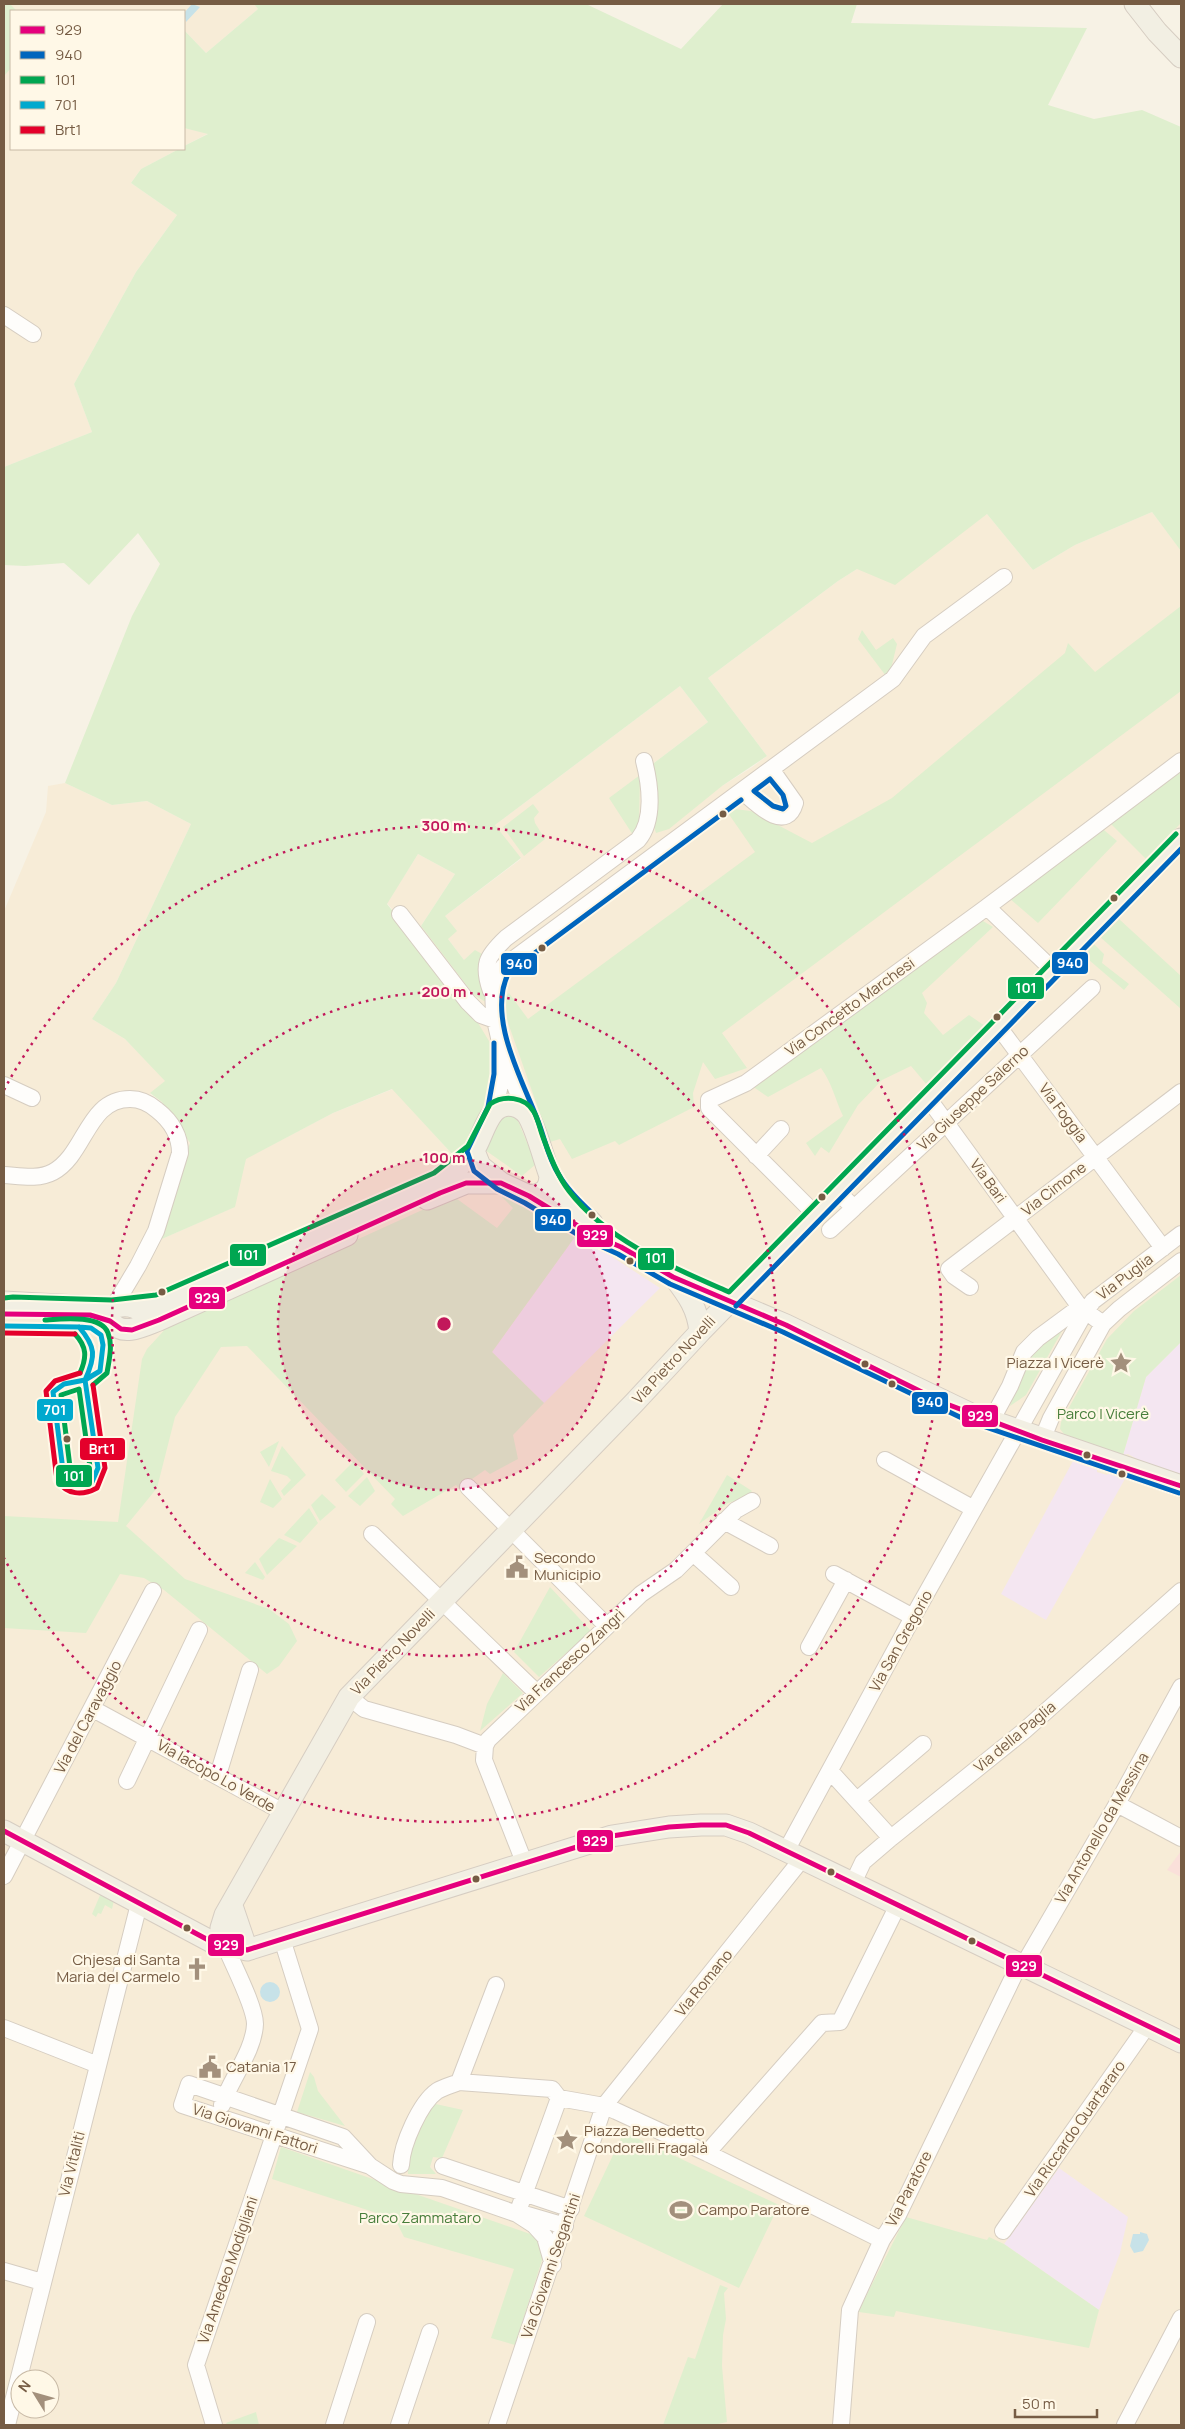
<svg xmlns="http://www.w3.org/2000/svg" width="1185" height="2429" viewBox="0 0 1185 2429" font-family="Manrope,sans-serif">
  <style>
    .residential { fill: #f7ecd7; fill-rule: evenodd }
    .education { fill: #f4e6f1 }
    .medical { fill: #fae0da }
    .green { fill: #dfefce }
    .water { fill: #c7e2e8 }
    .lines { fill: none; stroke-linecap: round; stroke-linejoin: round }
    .minor-casing { stroke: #d6cdc1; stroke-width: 18 }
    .major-casing { stroke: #d6cdc2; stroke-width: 23 }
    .minor { stroke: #fefdfb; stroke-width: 16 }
    .major { stroke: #f2efe3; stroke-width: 21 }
    .bus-1-casing { stroke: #fff8e7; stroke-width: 9 }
    .bus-2-casing { stroke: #fff8e7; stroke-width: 9 }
    .bus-3-casing { stroke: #fff8e7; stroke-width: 9 }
    .bus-4-casing { stroke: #fff8e7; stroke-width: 9 }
    .bus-5-casing { stroke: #fff8e7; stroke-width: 9 }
    .bus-1 { stroke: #e5007d; stroke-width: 5 }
    .bus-2 { stroke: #0065bd; stroke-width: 5 }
    .bus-3 { stroke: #00a651; stroke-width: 5 }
    .bus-4 { stroke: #00a9ce; stroke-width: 5 }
    .bus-5 { stroke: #e4002b; stroke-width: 5 }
    .ring { fill: none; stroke: #c2185b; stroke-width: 2.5; stroke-dasharray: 2.5 5 }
    .bus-dot { fill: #765c44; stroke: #fff8e7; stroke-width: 2 }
    .labels { text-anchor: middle; stroke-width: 4.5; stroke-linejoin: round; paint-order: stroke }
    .street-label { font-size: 15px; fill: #765c44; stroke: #fff8e7 }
    .poi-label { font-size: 15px; fill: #765c44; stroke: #fff8e7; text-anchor: start }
    .park-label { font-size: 15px; fill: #487e3b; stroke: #fff8e7 }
    .centre { fill: #c2185b; stroke: #fff8e7; stroke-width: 2.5 }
    .ring-label { font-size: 15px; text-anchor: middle; font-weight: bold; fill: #c2185b; stroke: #fff8e7; stroke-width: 4.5; stroke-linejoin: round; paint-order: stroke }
    .line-badge { stroke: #fff8e7; stroke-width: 2 }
    .badge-label { font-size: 14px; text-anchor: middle; font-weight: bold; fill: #fff }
  </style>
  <rect width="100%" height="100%" fill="#f7f2e5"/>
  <path class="residential" d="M4 4H254L258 9 206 53 184 30V11H11V149H179L141 169 131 183 177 215 136 272 74 384 92 432 4 467Z
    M184 128 209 133 184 146Z
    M1152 512 1177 545 1181 546V2425H4V911L46 812 48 786 65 783 112 805 147 801 191 824 116 983 92 1019 125 1039 166 1081 150 1094 162 1102 190 1143 155 1242 234 1207 245 1159 333 1113 393 1089 454 1156 495 1051 431 958 387 903 418 854 455 874 421 926 464 960 448 939 445 916 521 859 495 825 680 686 708 722 654 763 722 786 751 768 767 756 708 678 838 581 857 569 987 514 1033 570 1075 545ZM20 2379H50V2409H20Z"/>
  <path class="education" d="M577 1234 660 1288 544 1403 492 1352Z
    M1181 1342V1474L1139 1460 1128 1454 1123 1455 1146 1377Z
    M1073 1461 1097 1468V1472L1107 1475 1109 1472 1126 1477 1046 1620 1001 1594Z
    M1059 2168 1128 2217 1120 2253 1099 2310 1004 2244Z"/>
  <path class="medical" d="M1181 1851V1877L1167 1870Z"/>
  <path class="green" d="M4 4H10L17 11H11V68L4 76Z
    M254 4H586L681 49 723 4H857L851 23 1087 28 1048 105 1094 119 1142 110 1181 127V551L1152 512 1075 545 1033 570 987 514 895 585 857 569 838 581 708 678 767 756 722 786 669 829 656 833 653 824 654 763 708 722 680 686 495 825 521 858 445 916 457 931 448 939 464 960 475 950 482 954 487 999 484 1001 474 995 421 926 455 874 418 854 387 904 466 1003 495 1051 494 1083 488 1100 481 1118 461 1152 454 1156 392 1089 333 1113 246 1159 235 1207 155 1242 190 1143 162 1102 150 1093 165 1081 125 1039 92 1019 116 983 191 824 147 801 112 805 65 783 132 616 160 564 138 533 89 585 64 563 25 566 4 565V467L92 432 74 384 136 272 177 215 131 183 141 169 179 149H184V146L208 134 184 128V30L206 53 258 9Z
    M1181 606V691L722 1033 747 1068 715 1079 703 1062 693 1093 694 1107 619 1145 615 1141 572 1159 560 1139 550 1142 500 1000 509 993 528 1019 755 852 728 813 734 809 751 811 812 843 892 798 1065 653 1068 643 1095 672Z
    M862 630 876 650 893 638 897 644 890 673 886 676 858 639Z
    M1181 771V823L1146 859 1110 823Z
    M640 775 639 827 633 835 609 798Z
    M533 804 539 812 534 818 535 823 545 839 524 856 503 827Z
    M1098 825 1117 841 1038 923 1009 898Z
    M978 918 993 927 922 993 927 1003 924 1013 943 1035 969 1015 985 1026 927 1085 911 1066 882 1080 858 1105 829 1153 821 1147 815 1156 806 1143 843 1116C835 1099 832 1083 821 1068L768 1097 752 1086Z
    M1119 919 1181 976V1009L1099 936Z
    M1092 942 1104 954 1102 963 1129 984 1124 990 1082 954Z
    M512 1115 518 1121 536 1164 522 1176 485 1150 501 1117Z
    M504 1193 577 1234 492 1352 544 1403 513 1435 518 1459 490 1474 485 1470 459 1488 456 1485 403 1516 391 1504 395 1499 247 1346 221 1347 175 1417 157 1488 126 1526 185 1579 269 1609 289 1624 297 1641 279 1666 267 1674 164 1590 144 1578 120 1574 86 1633 4 1628V1516L118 1522 142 1359 147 1349 169 1325 453 1196 497 1228 513 1208 502 1197Z
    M1181 1275V1342L1146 1377 1123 1455 1064 1434 1060 1429 1061 1422 1107 1339 1134 1311Z
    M1059 1329 1062 1331 1026 1395 1010 1406 1024 1360Z
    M279 1441 269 1467 260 1452Z
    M282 1446 306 1475 284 1496 281 1491 291 1480 287 1476 271 1471Z
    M354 1461 364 1474 346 1492 335 1480Z
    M727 1475 752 1491 747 1497 728 1503 699 1524Z
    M367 1477 375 1491 360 1506 348 1496Z
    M270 1479 282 1499 273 1508 260 1502Z
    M322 1494 336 1507 320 1521 311 1505Z
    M309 1508 318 1523 300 1543 284 1535Z
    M279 1538 297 1546 267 1575 259 1559Z
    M255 1562 265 1577 263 1580 245 1573Z
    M550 1587 591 1631 539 1677 514 1652Z
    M503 1673 523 1693 480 1731 487 1704Z
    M101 1893 114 1900 112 1909 105 1905 101 1914 98 1913 96 1917 92 1914Z
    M310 2072 314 2077 318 2091 345 2126 297 2112Z
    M431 2103 463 2110 442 2158 433 2157 430 2167 436 2174H408L406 2149Z
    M624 2132 779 2205 739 2288 584 2216Z
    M281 2147 536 2236 544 2254 515 2345 491 2338 514 2269 404 2237 395 2219 272 2179Z
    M906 2217 987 2240 989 2237 1004 2244 1099 2310 1089 2348 896 2311 894 2317 859 2312 861 2306Z
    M720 2285 728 2288 724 2293 726 2319 723 2335 722 2366 727 2422 713 2425H663L688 2357 695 2359Z
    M256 2412 259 2425H227L226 2423Z"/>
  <path class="water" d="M192 4 200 7 186 22 184 13Z
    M260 1992a10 10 0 1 1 20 0a10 10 0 1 1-20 0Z
    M1140 2232 1147 2234 1149 2240 1143 2251 1134 2253 1130 2246 1133 2234H1140Z"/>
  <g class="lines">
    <defs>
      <path id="minor" d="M4 315 33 334
        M742 791C755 802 786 835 795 803L771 769
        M987 907 1181 761
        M400 914 468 1002 481 1015 495 1020
        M491 991C482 965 486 957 506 938L638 840C655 820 650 784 644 761
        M998 1026 1163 1248
        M4 1085 32 1098
        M928 1098 1080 1307 1103 1324
        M495 1109 502 1075V1057
        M527 1115C513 1082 476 997 503 967L893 679 924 636 1004 577
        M756 1156 781 1129
        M4 1175C20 1176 38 1180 53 1172 86 1154 87 1099 130 1099 141 1099 149 1103 157 1110 171 1121 180 1136 180 1153L156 1231 138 1266 113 1308
        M837 1191 854 1208 1092 988
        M816 1215 709 1108V1100L746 1083 987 907 1053 970
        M830 1230 854 1208
        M970 1287 954 1276 949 1269 1181 1092
        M991 1421 1010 1386 1024 1352 1038 1338 1080 1307
        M1042 1440 1051 1418 1103 1324 1119 1309 1181 1261
        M885 1460 974 1509
        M468 1487 607 1626
        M724 1521 770 1546
        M372 1534 537 1693
        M693 1553 731 1587
        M834 1574 913 1617
        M809 1647 846 1580
        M349 1697 364 1709 456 1735 485 1746
        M93 1709 285 1813
        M830 1771 891 1838
        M218 1775 250 1670
        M127 1781 199 1630
        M857 1800 923 1744
        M1117 1804 1181 1838
        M786 1851 913 1617 1085 1312 1093 1301 1181 1234
        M524 1862 484 1760 485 1746 488 1740 641 1594 676 1570 736 1510 752 1501
        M4 1876 153 1591
        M853 1883 863 1862 891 1838 1024 1731 1181 1591
        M496 1985 459 2082 552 2089 559 2098
        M4 2028 98 2065
        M222 2105C230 2080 254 2051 255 2024 255 2006 232 1963 225 1945
        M707 2153 822 2023 840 2022 898 1905
        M401 2165C402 2144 420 2103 437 2091 444 2087 452 2085 459 2082
        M370 2166 182 2105 189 2084 343 2137 370 2166 393 2181 401 2184 442 2188 517 2214 534 2225 545 2237 553 2265
        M443 2166 571 2209
        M517 2214 559 2098 604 2106 616 2111 707 2153 882 2240
        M524 2214 565 2226
        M1003 2231 1147 2026
        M4 2271 42 2282
        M7 2425 139 1904
        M214 2425 196 2365 310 2029 282 1939
        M334 2425 367 2322
        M399 2425 430 2332
        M497 2425 604 2106 802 1859
        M841 2425 850 2310 882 2240 898 2215 1019 1965 1027 1959 1117 1804 1181 1687
        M1125 2425 1181 2318"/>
      <path id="major" d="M1135 4 1157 32 1181 57
        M474 1151 480 1166 501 1183 529 1196 591 1234 621 1247 673 1277 786 1325 971 1414 1181 1486
        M550 1176 567 1199 592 1223
        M427 1199 466 1183H501
        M674 1277C688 1295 698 1309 700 1332
        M4 1302 113 1308
        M134 1307 158 1302 438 1180C450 1172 466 1163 474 1150 484 1135 489 1099 514 1106 519 1107 523 1110 527 1114 536 1127 544 1160 550 1176 549 1190 544 1194 529 1196
        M140 1326C153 1307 121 1300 109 1311 108 1317 109 1319 112 1323 124 1337 145 1325 159 1320L347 1235
        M4 1831 212 1942 247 1950 612 1836 669 1827 701 1825H726L749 1833 1181 2042
        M232 1906 247 1950
        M225 1945 221 1928 225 1915 349 1697 634 1403 700 1332 1181 839"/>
    </defs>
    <use href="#minor" class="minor-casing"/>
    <use href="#major" class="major-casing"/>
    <use href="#minor" class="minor"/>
    <use href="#major" class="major"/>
    <defs>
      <path id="bus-1" d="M4 1314 90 1315 110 1321 121 1329 132 1330 159 1320 440 1193 466 1183H501L529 1196 591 1234 621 1247 673 1277 786 1325 944 1403 1042 1440 1181 1486
        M4 1831 212 1942 247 1950 612 1836 669 1827 701 1825H726L749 1833 1181 2042"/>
      <path id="bus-2" d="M770 779 783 795 786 806 783 809 773 806 754 791Z
        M494 1043V1074L488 1107 467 1151 474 1171 497 1189 525 1203 587 1240 618 1254 670 1284 783 1332 968 1421 1179 1493
        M591 1212C579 1201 567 1189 559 1175 548 1158 545 1139 538 1121 522 1079 486 1016 509 972L741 800
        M736 1306 1181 849"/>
      <path id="bus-3" d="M4 1298 13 1297 112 1300 156 1295 434 1173 468 1146 490 1104C503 1095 525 1096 534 1112 538 1119 540 1129 543 1137 550 1156 557 1175 569 1191 607 1241 674 1268 729 1292L1176 834
        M45 1320C60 1319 101 1314 108 1333 113 1345 109 1360 107 1373L93 1385
        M75 1334C87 1347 87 1357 80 1373
        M79 1389 90 1467 86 1477 80 1479 71 1475 61 1395Z"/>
      <path id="bus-4" d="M4 1326 79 1327
        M79 1327 91 1328 101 1335 103 1345 100 1371 85 1380
        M79 1327C96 1347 96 1356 85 1380
        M85 1380 98 1468 92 1482 77 1486 64 1478 53 1392 64 1384Z"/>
      <path id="bus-5" d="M4 1333 75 1334
        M80 1373 55 1381 46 1391 57 1480C67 1495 82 1496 97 1488L105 1468 93 1385"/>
    </defs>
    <use href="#bus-1" class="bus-1-casing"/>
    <use href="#bus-2" class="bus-2-casing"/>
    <use href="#bus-3" class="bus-3-casing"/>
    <use href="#bus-4" class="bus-4-casing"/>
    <use href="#bus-5" class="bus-5-casing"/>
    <use href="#bus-1" class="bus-1"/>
    <use href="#bus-2" class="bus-2"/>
    <use href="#bus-3" class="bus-3"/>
    <use href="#bus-4" class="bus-4"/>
    <use href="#bus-5" class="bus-5"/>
  </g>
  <circle cx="444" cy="1324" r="166" fill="#c2185b" fill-opacity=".12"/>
  <g class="ring">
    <circle cx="444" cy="1324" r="166"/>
    <circle cx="444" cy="1324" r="332"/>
    <path d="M4 1090A498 498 0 1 1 4 1558"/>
  </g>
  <defs>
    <symbol id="sight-bare" viewBox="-9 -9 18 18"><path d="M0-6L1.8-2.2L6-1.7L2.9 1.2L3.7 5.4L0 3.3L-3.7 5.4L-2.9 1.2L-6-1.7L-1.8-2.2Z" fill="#a3907c" stroke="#fff8e7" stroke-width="2.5" paint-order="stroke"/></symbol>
    <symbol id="civic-bare" viewBox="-9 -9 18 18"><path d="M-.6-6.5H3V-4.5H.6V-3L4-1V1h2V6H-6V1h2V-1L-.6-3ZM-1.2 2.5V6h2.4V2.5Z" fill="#a3907c" stroke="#fff8e7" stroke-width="2.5" paint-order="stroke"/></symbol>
    <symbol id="church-bare" viewBox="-9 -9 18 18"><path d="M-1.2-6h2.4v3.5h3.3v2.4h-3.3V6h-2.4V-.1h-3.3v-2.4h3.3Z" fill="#a3907c" stroke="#fff8e7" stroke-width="2.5" paint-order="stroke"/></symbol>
    <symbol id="stadium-bare" viewBox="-9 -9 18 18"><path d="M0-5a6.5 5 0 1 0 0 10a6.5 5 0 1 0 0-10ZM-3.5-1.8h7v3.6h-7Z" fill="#a3907c" stroke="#fff8e7" stroke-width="2.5" paint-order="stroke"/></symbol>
  </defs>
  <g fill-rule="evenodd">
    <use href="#sight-bare" x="1105" y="1347" width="32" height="32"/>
    <use href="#civic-bare" x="501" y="1551" width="32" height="32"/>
    <use href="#church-bare" x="181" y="1953" width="32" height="32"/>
    <use href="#civic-bare" x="194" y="2051" width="32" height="32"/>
    <use href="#sight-bare" x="551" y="2124" width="32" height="32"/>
    <use href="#stadium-bare" x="665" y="2194" width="32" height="32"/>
  </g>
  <g class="bus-dot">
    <circle cx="723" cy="814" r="4.5"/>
    <circle cx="1114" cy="898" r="4.5"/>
    <circle cx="542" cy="948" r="4.5"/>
    <circle cx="997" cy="1017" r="4.5"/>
    <circle cx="822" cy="1197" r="4.5"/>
    <circle cx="592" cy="1215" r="4.5"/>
    <circle cx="630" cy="1261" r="4.5"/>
    <circle cx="162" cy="1292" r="4.5"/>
    <circle cx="865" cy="1364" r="4.5"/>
    <circle cx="892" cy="1384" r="4.5"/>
    <circle cx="67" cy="1439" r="4.5"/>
    <circle cx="1087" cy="1455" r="4.5"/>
    <circle cx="1122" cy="1474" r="4.5"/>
    <circle cx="831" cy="1872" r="4.5"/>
    <circle cx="476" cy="1879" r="4.5"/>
    <circle cx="187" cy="1928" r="4.5"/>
    <circle cx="972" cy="1941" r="4.5"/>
  </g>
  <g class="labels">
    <g class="street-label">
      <text transform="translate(850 1007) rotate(-36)" y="5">Via Concetto Marchesi</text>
      <text transform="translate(973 1098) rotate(-43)" y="5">Via Giuseppe Salerno</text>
      <text transform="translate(1063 1113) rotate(53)" y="5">Via Foggia</text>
      <text transform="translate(988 1181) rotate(54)" y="5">Via Bari</text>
      <text transform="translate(1054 1189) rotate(-38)" y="5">Via Cimone</text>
      <text transform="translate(1125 1277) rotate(-37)" y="5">Via Puglia</text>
      <text transform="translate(674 1360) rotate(-47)" y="5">Via Pietro Novelli</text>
      <text transform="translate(901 1641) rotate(-61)" y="5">Via San Gregorio</text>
      <text transform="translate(393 1652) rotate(-46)" y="5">Via Pietro Novelli</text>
      <text transform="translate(570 1661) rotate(-43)" y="5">Via Francesco Zangrì</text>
      <text transform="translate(88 1717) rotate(-62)" y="5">Via del Caravaggio</text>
      <text transform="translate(1015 1737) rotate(-40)" y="5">Via della Paglia</text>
      <text transform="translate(216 1776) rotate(29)" y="5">Via Iacopo Lo Verde</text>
      <text transform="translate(1102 1828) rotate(-60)" y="5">Via Antonello da Messina</text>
      <text transform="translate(704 1983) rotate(-51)" y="5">Via Romano</text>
      <text transform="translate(255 2129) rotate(18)" y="5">Via Giovanni Fattori</text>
      <text transform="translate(1075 2129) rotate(-55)" y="5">Via Riccardo Quartararo</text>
      <text transform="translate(72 2164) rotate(-76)" y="5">Via Vitaliti</text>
      <text transform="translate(909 2189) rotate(-63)" y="5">Via Paratore</text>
      <text transform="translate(551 2266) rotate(-71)" y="5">Via Giovanni Segantini</text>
      <text transform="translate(228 2270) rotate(-71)" y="5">Via Amedeo Modigliani</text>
    </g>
    <g class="poi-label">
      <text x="1104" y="1368" text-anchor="end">Piazza I Vicerè</text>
      <text x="534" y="1563">Secondo<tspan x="534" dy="17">Municipio</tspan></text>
      <text x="180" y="1965" text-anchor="end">Chjesa di Santa<tspan x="180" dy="17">Maria del Carmelo</tspan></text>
      <text x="226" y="2072">Catania 17</text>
      <text x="584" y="2136">Piazza Benedetto<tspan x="584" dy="17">Condorelli Fragalà</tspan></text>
      <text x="698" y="2215">Campo Paratore</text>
    </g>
    <g class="park-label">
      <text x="1103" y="1419">Parco I Vicerè</text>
      <text x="420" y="2223">Parco Zammataro</text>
    </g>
  </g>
  <circle cx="444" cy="1324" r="8" class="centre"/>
  <g class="ring-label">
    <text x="444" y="831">300 m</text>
    <text x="444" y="997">200 m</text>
    <text x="444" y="1163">100 m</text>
  </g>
  <g class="line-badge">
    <rect x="1051" y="951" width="38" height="24" rx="5" fill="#0065bd"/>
    <rect x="500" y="952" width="38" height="24" rx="5" fill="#0065bd"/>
    <rect x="1007" y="976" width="38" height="24" rx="5" fill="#00a651"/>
    <rect x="534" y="1208" width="38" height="24" rx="5" fill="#0065bd"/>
    <rect x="576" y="1224" width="38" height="24" rx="5" fill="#e5007d"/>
    <rect x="229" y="1243" width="38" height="24" rx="5" fill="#00a651"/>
    <rect x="637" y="1247" width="38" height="24" rx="5" fill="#00a651"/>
    <rect x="188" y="1286" width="38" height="24" rx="5" fill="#e5007d"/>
    <rect x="911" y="1391" width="38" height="24" rx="5" fill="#0065bd"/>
    <rect x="36" y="1398" width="38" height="24" rx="5" fill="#00a9ce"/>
    <rect x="961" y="1404" width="38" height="24" rx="5" fill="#e5007d"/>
    <rect x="79" y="1437" width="47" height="24" rx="5" fill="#e4002b"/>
    <rect x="55" y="1464" width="38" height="24" rx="5" fill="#00a651"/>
    <rect x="576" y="1829" width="38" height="24" rx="5" fill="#e5007d"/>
    <rect x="207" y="1933" width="38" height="24" rx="5" fill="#e5007d"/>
    <rect x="1005" y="1954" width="38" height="24" rx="5" fill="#e5007d"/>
  </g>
  <g class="badge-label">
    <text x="1070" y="968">940</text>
    <text x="519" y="969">940</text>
    <text x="1026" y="993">101</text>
    <text x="553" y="1225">940</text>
    <text x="595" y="1240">929</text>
    <text x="248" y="1260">101</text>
    <text x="656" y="1263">101</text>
    <text x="207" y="1303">929</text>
    <text x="930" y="1407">940</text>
    <text x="55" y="1415">701</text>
    <text x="980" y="1421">929</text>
    <text x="102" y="1454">Brt1</text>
    <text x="74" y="1481">101</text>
    <text x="595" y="1846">929</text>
    <text x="226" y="1950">929</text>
    <text x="1024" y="1971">929</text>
  </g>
  <rect width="1185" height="2429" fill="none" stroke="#765c44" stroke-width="10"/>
  <rect x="10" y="10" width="175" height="140" fill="#fff8e7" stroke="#c8baa6"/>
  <rect x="20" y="26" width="25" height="8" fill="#e5007d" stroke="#c8baa6"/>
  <text x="55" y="35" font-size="15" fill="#765c44">929</text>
  <rect x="20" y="51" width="25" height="8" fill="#0065bd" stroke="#c8baa6"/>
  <text x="55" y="60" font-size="15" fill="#765c44">940</text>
  <rect x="20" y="76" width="25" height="8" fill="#00a651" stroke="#c8baa6"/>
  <text x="55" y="85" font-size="15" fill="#765c44">101</text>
  <rect x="20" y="101" width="25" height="8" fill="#00a9ce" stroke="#c8baa6"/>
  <text x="55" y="110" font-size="15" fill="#765c44">701</text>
  <rect x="20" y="126" width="25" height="8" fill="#e4002b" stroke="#c8baa6"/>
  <text x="55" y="135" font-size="15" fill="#765c44">Brt1</text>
  <g transform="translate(35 2394) rotate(307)"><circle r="24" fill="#fff8e7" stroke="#c8baa6"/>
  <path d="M0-4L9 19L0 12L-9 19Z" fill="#a3907c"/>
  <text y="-8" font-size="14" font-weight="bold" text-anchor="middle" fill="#765c44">N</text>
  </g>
  <path d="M1015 2409v8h82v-8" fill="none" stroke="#765c44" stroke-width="2.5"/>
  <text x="1022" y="2409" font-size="15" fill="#765c44" stroke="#fff8e7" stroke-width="4" paint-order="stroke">50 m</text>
</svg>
